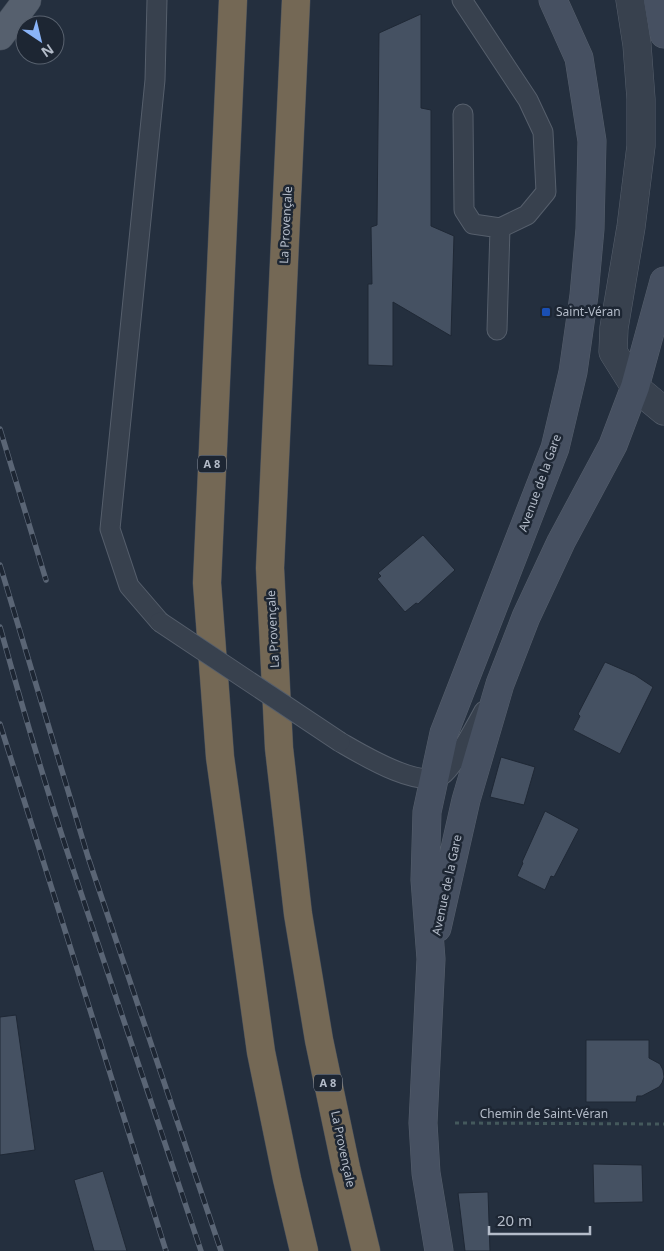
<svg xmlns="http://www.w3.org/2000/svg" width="664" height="1251" viewBox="0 0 664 1251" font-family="'Noto Sans',sans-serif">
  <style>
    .building { fill: #455162; stroke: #1f2835 }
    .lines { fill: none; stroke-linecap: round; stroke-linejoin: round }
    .lane-casing { stroke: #565f6c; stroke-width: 21 }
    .street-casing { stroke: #565f6c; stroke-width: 29 }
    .secondary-casing { stroke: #565f6c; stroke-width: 29 }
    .primary-casing { stroke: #414a57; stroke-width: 29 }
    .highway-casing { stroke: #434c59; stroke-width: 29 }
    .path { stroke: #44595c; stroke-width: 3; stroke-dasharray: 4 4; stroke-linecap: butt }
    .lane { stroke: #38414e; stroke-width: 19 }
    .street { stroke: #38414e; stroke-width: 28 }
    .secondary { stroke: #465061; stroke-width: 28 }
    .primary { stroke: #56606e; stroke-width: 28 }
    .highway { stroke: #746855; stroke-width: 28 }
    .rail-casing { stroke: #5a6575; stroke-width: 5.5 }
    .rail { stroke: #1d2633; stroke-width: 4; stroke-dasharray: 11; stroke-linecap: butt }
    .lane-bridge-casing { stroke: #565f6c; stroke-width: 21; stroke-linecap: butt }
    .lane-bridge { stroke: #38414e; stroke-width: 19 }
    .transit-dot { fill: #1a4fb4; stroke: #1d2633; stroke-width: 2 }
    .labels { text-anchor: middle; stroke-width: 5; stroke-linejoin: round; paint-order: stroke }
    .shield { fill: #1d2633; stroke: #878f9c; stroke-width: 1 }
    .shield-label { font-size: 11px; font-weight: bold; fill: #b4bcc9 }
    .street-label { font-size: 12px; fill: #b4bcc9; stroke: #1d2633 }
    .poi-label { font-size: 12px; fill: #b4bcc9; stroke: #1d2633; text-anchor: start }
  </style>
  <rect width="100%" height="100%" fill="#242f3e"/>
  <path class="building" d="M421 14V108L431 110V226L454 236 451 336 393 302V366L368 365V284H372L371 227 377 225 379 33Z
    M423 535 455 570 418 604 416 603 405 612 377 579 381 576 378 573Z
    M605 662 635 675 653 687 620 754 573 730 580 716 578 714Z
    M501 757 535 767 524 805 490 797Z
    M545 811 579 829 554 877 551 876 545 890 517 876 523 863 522 862Z
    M16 1015 35 1150 0 1155V1017Z
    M586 1040H649V1058L660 1064 663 1070 664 1077 662 1083 659 1087 642 1096H637L636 1102H586Z
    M593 1164 642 1165 643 1202 594 1203Z
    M103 1171 127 1251H94L74 1180Z
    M488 1192 490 1251H465L458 1193Z"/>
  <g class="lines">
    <defs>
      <path id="lane" d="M157 0 155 80 110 529 129 586 160 622
        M462 0 528 100 543 132 546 192 527 215 500 228 473 224 464 210 463 114
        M497 330 500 228
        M340 742C361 754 419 790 442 775 453 768 477 724 484 711"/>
      <path id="street" d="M630 0 637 45 641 99V146L631 227 614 328 613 352 635 387 664 411"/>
      <path id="secondary" d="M658 0 664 34
        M437 928 466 800 500 684 526 617 561 542 613 445 635 387 664 281
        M439 1251 426 1173 423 1123 431 959 425 880 427 812 444 733 555 448 573 372 584 295 590 229 592 141 579 58 553 0"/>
      <path id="primary" d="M0 36 27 0"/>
      <path id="highway" d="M233 0 207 583 220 757 261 1052 287 1179 304 1251
        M296 0 270 568 279 748 298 914 319 1040 346 1168 366 1251"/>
    </defs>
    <use href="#lane" class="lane-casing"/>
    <use href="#street" class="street-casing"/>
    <use href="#secondary" class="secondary-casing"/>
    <use href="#primary" class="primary-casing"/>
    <use href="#highway" class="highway-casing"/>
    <path class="path" d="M455 1123 664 1124"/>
    <use href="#lane" class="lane"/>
    <use href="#street" class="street"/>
    <use href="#secondary" class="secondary"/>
    <use href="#primary" class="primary"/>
    <use href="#highway" class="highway"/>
    <defs>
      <path id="rail" d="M0 429 46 580
        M0 565 88 857 221 1251
        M0 627C22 706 45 785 71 863 114 992 158 1121 201 1251
        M0 724 166 1251"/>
    </defs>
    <use href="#rail" class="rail-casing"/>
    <use href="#rail" class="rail"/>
    <defs>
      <path id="lane-bridge" d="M160 622 340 742"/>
    </defs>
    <use href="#lane-bridge" class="lane-bridge-casing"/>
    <use href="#lane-bridge" class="lane-bridge"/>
  </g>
  <rect class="transit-dot" x="541" y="307" width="10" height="10" rx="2.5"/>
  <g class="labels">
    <g class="shield">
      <rect x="198" y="455.5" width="28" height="17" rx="4"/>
      <rect x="314" y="1074.5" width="28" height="17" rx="4"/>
    </g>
    <g class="shield-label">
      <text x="212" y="468">A 8</text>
      <text x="328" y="1087">A 8</text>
    </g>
    <g class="street-label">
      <text transform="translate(286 225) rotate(-87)" y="4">La Provençale</text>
      <text transform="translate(540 483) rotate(-70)" y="4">Avenue de la Gare</text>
      <text transform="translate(273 629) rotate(-93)" y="4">La Provençale</text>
      <text transform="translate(447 885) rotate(-78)" y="4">Avenue de la Gare</text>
      <text x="544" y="1118">Chemin de Saint-Véran</text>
      <text transform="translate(343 1149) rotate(78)" y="4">La Provençale</text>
    </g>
    <g class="poi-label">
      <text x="556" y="316">Saint-Véran</text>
    </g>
  </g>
  <g transform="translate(40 40) rotate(145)"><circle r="24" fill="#1d2633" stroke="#59626f"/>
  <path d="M0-4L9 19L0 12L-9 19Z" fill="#8ab4f8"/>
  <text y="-8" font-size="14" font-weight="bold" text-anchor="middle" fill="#b4bcc9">N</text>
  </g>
  <path d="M489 1226v8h101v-8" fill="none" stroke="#b4bcc9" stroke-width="2.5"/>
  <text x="497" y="1226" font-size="15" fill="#b4bcc9" stroke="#1d2633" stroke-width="4" paint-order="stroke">20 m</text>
</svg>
